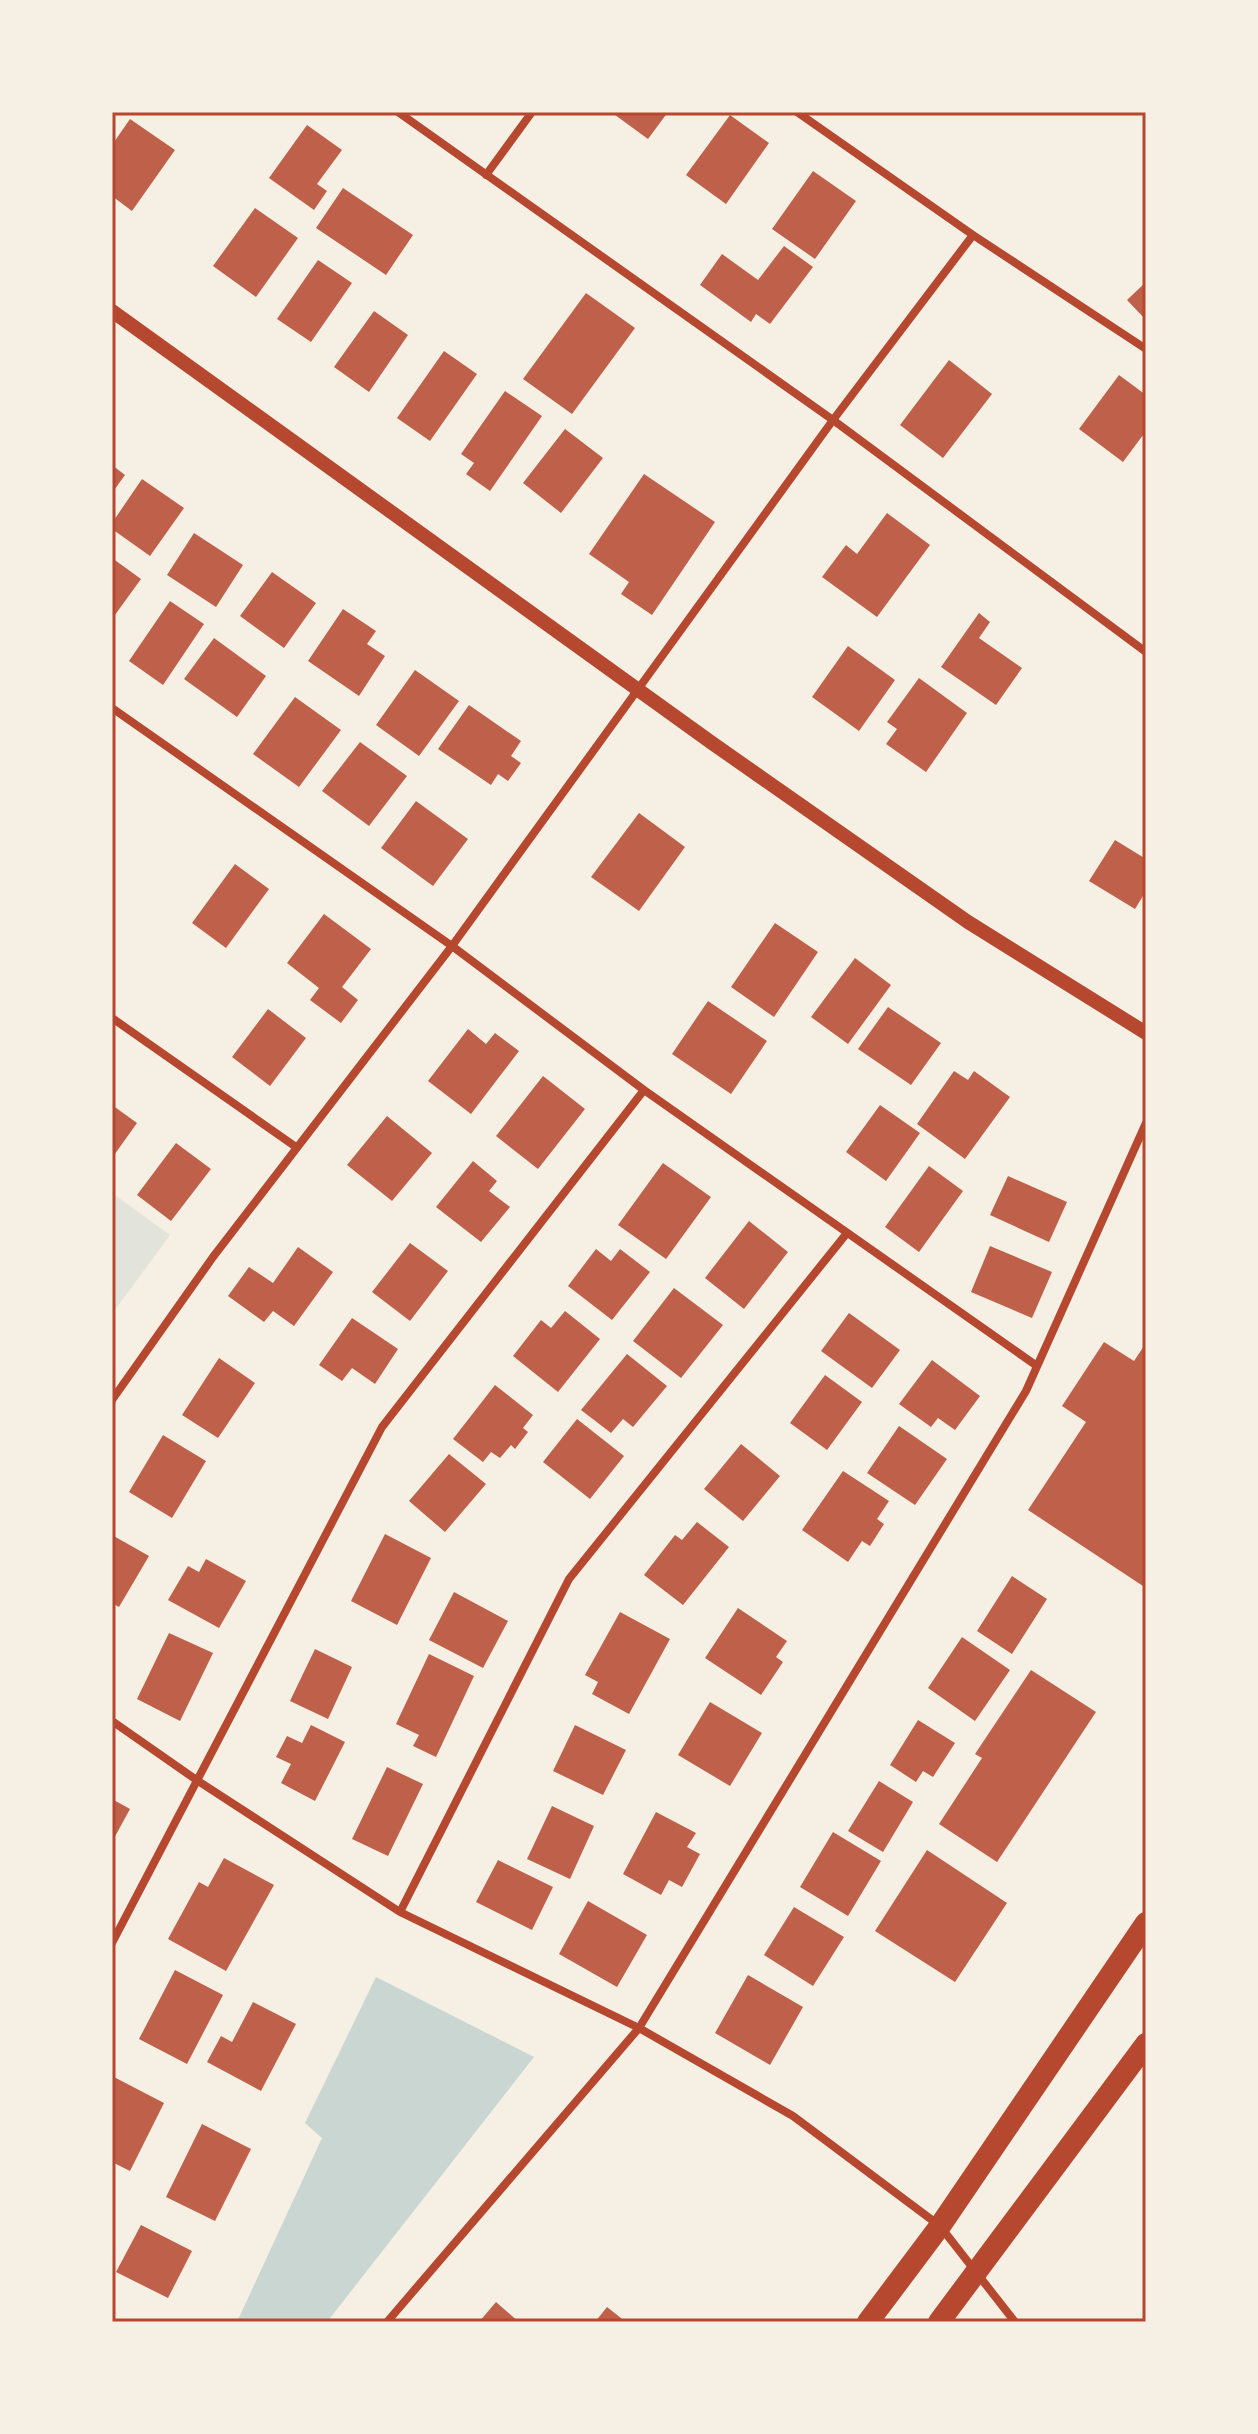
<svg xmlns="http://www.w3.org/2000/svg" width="1258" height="2434" viewBox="0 0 1258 2434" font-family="Helvetica,sans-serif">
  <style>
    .green { fill: #e2e4dc }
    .water { fill: #c9d6d2 }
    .building { fill: #bf614a }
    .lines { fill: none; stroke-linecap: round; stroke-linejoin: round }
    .minor { stroke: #b5482f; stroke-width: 8 }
    .tertiary { stroke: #b5482f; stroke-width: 14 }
    .trunk { stroke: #b5482f; stroke-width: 22 }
    .neatline { fill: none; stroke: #b5482f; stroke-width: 3 }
  </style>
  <rect width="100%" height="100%" fill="#f6efe4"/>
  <path class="green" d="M112 1193 170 1235 112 1314Z"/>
  <path class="water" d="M376 1977 534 2057 327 2322H237L322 2138 305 2123Z"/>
  <path class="building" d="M611 112H668L648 139Z
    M730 115 769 143 726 204 686 175Z
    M130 119 175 150 132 211 112 196V145Z
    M307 125 342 150 317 184 327 191 314 210 269 178Z
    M813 171 856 201 815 259 772 229Z
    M343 188 413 235 386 275 316 228Z
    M255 208 298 238 256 297 213 266Z
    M784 246 813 267 770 324 756 314 751 322 700 285 722 254 758 280Z
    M318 260 352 283 311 342 277 319Z
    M1146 282V320L1127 300Z
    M586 293 635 328 572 414 523 379Z
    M374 311 408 335 369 392 334 367Z
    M444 351 477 374 430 441 397 418Z
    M949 360 992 394 943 458 900 425Z
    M1119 375 1146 395V431L1123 462 1079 429Z
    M505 391 542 416 490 491 466 474 474 463 461 454Z
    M565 429 603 458 561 513 523 483Z
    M112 465 125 475 112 493Z
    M644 474 715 522 652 615 621 594 629 582 589 554Z
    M142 479 184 508 150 556 112 529V523Z
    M887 513 930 545 877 617 822 577 846 545 857 554Z
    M194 533 243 565 216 607 167 575Z
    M112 558 141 579 112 619Z
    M272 572 316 603 284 648 240 616Z
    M170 601 204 624 163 685 129 661Z
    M343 609 376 631 367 644 385 656 359 696 308 661Z
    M979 613 990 622 979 638 1022 668 996 705 941 667Z
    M214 638 266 676 237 717 184 679Z
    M848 646 895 680 859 731 812 697Z
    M415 670 459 701 419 756 376 725Z
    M919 678 967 713 926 772 886 744 897 729 887 722Z
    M295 697 341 730 299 787 253 754Z
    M469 705 521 741 511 756 521 763 508 781 498 774 491 785 438 749Z
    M360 742 407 776 369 826 322 791Z
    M416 801 468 839 433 886 381 848Z
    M639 813 685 847 639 911 591 877Z
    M1115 840 1146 859V891L1135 909 1089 881Z
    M235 864 269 889 226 948 192 923Z
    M324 914 371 949 342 987 358 1000 341 1023 310 1000 319 988 287 963Z
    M775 923 818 952 774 1017 731 987Z
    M855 958 891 985 848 1044 811 1017Z
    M708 1001 767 1041 731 1094 672 1054Z
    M888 1007 941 1043 911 1085 858 1049Z
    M268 1009 306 1038 270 1086 232 1057Z
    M468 1029 486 1044 495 1033 519 1051 471 1114 428 1081Z
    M954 1071 968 1080 974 1071 1010 1097 965 1159 917 1124Z
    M543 1076 585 1109 538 1169 496 1136Z
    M112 1105 137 1123 112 1158Z
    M880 1105 920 1133 886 1181 846 1152Z
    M387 1116 432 1153 392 1201 347 1165Z
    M176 1143 211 1169 171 1221 137 1195Z
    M473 1161 497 1181 489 1191 510 1207 481 1242 436 1207Z
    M663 1163 711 1197 666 1259 618 1225Z
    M929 1166 963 1191 919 1252 885 1227Z
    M1008 1176 1067 1202 1049 1242 990 1215Z
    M749 1221 788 1252 744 1309 705 1278Z
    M410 1243 448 1271 410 1321 372 1292Z
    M990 1246 1052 1272 1032 1318 971 1292Z
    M298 1247 333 1272 294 1326 273 1311 264 1322 228 1296 249 1267 273 1283Z
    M596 1249 611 1261 620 1249 650 1272 612 1320 568 1286Z
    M674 1288 723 1325 681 1378 633 1341Z
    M565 1311 600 1339 558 1392 513 1356 541 1320 551 1328Z
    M849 1313 900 1350 872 1388 821 1351Z
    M352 1318 398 1349 375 1384 352 1368 342 1381 319 1365Z
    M1104 1342 1134 1361 1146 1343V1588L1028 1510 1086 1422 1062 1406Z
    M627 1354 667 1386 633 1427 623 1419 611 1433 581 1410Z
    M219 1358 255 1383 218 1438 182 1415Z
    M932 1360 980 1396 955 1430 938 1418 931 1427 899 1404Z
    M825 1375 862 1402 827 1450 790 1423Z
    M495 1385 533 1415 523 1428 528 1432 515 1449 511 1445 500 1458 491 1452 483 1462 453 1439Z
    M577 1419 624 1456 590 1499 543 1462Z
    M899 1426 947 1459 915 1505 867 1473Z
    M163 1435 206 1461 172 1518 129 1492Z
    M741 1444 780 1476 743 1521 704 1489Z
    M449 1454 486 1484 445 1532 409 1501Z
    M843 1471 889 1501 877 1519 884 1524 870 1546 862 1541 848 1562 802 1530Z
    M697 1522 729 1547 683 1605 644 1575 675 1535 682 1540Z
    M385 1534 431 1558 397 1625 351 1601Z
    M112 1535 149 1556 119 1607 112 1603Z
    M206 1559 246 1581 219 1628 168 1600 188 1566 199 1572Z
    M1012 1576 1047 1599 1012 1654 977 1631Z
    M454 1592 508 1621 483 1668 429 1640Z
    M738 1608 787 1641 776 1657 783 1662 761 1695 705 1658Z
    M620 1612 670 1639 629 1714 592 1694 598 1682 585 1675Z
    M169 1633 213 1653 180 1721 137 1699Z
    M962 1637 1010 1670 975 1721 928 1688Z
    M315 1649 352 1667 328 1719 290 1701Z
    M429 1654 474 1676 436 1757 413 1746 419 1735 396 1724Z
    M1031 1670 1096 1712 997 1862 939 1824 982 1758 975 1754Z
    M710 1702 762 1733 730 1786 678 1755Z
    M918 1720 955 1743 933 1777 923 1771 916 1782 890 1765Z
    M311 1725 345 1742 315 1801 281 1783 291 1764 276 1757 287 1736 302 1743Z
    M575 1725 626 1750 603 1795 553 1771Z
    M387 1767 423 1784 388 1856 352 1839Z
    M879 1781 913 1802 883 1852 848 1831Z
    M112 1799 130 1809 112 1842Z
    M552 1806 594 1826 570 1879 527 1859Z
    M656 1812 696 1833 687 1847 700 1854 682 1887 669 1880 661 1895 623 1874Z
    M833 1832 881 1861 848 1916 800 1887Z
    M927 1850 1007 1903 955 1982 875 1931Z
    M224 1858 274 1885 226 1971 168 1939 199 1882 208 1887Z
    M498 1860 553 1887 532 1930 476 1902Z
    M588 1901 647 1935 617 1987 559 1954Z
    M794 1907 844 1937 813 1986 764 1955Z
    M175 1970 223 1995 187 2064 139 2039Z
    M748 1975 803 2007 770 2065 715 2033Z
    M253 2002 296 2024 261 2091 207 2062 221 2036 232 2042Z
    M112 2076 164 2103 130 2171 112 2162Z
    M202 2124 251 2149 215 2221 166 2197Z
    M141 2225 192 2251 168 2298 116 2272Z
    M496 2302 519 2322H479Z
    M607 2307 626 2322H595Z"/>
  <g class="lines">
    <path class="minor" d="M398 112 833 420 1146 652
      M797 112 973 235 1146 349
      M486 175 532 112
      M112 708 452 946 644 1090 1037 1366
      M112 1018 296 1147
      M112 1400 213 1257 452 946 833 420 973 235
      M112 1721 198 1781 400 1912 639 2028 793 2116 940 2226 1015 2322
      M400 1912 569 1579 847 1233
      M112 1943 382 1427 644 1090
      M387 2322 639 2028 1026 1391 1146 1123"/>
    <path class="tertiary" d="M112 311 712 743 968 922 1146 1033"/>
    <path class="trunk" d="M868 2322 940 2226 1146 1923
      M939 2322 1146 2044"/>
  </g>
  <rect width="1258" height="2434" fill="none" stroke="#f6efe4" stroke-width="228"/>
  <rect x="114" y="114" width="1030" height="2206" class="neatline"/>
</svg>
